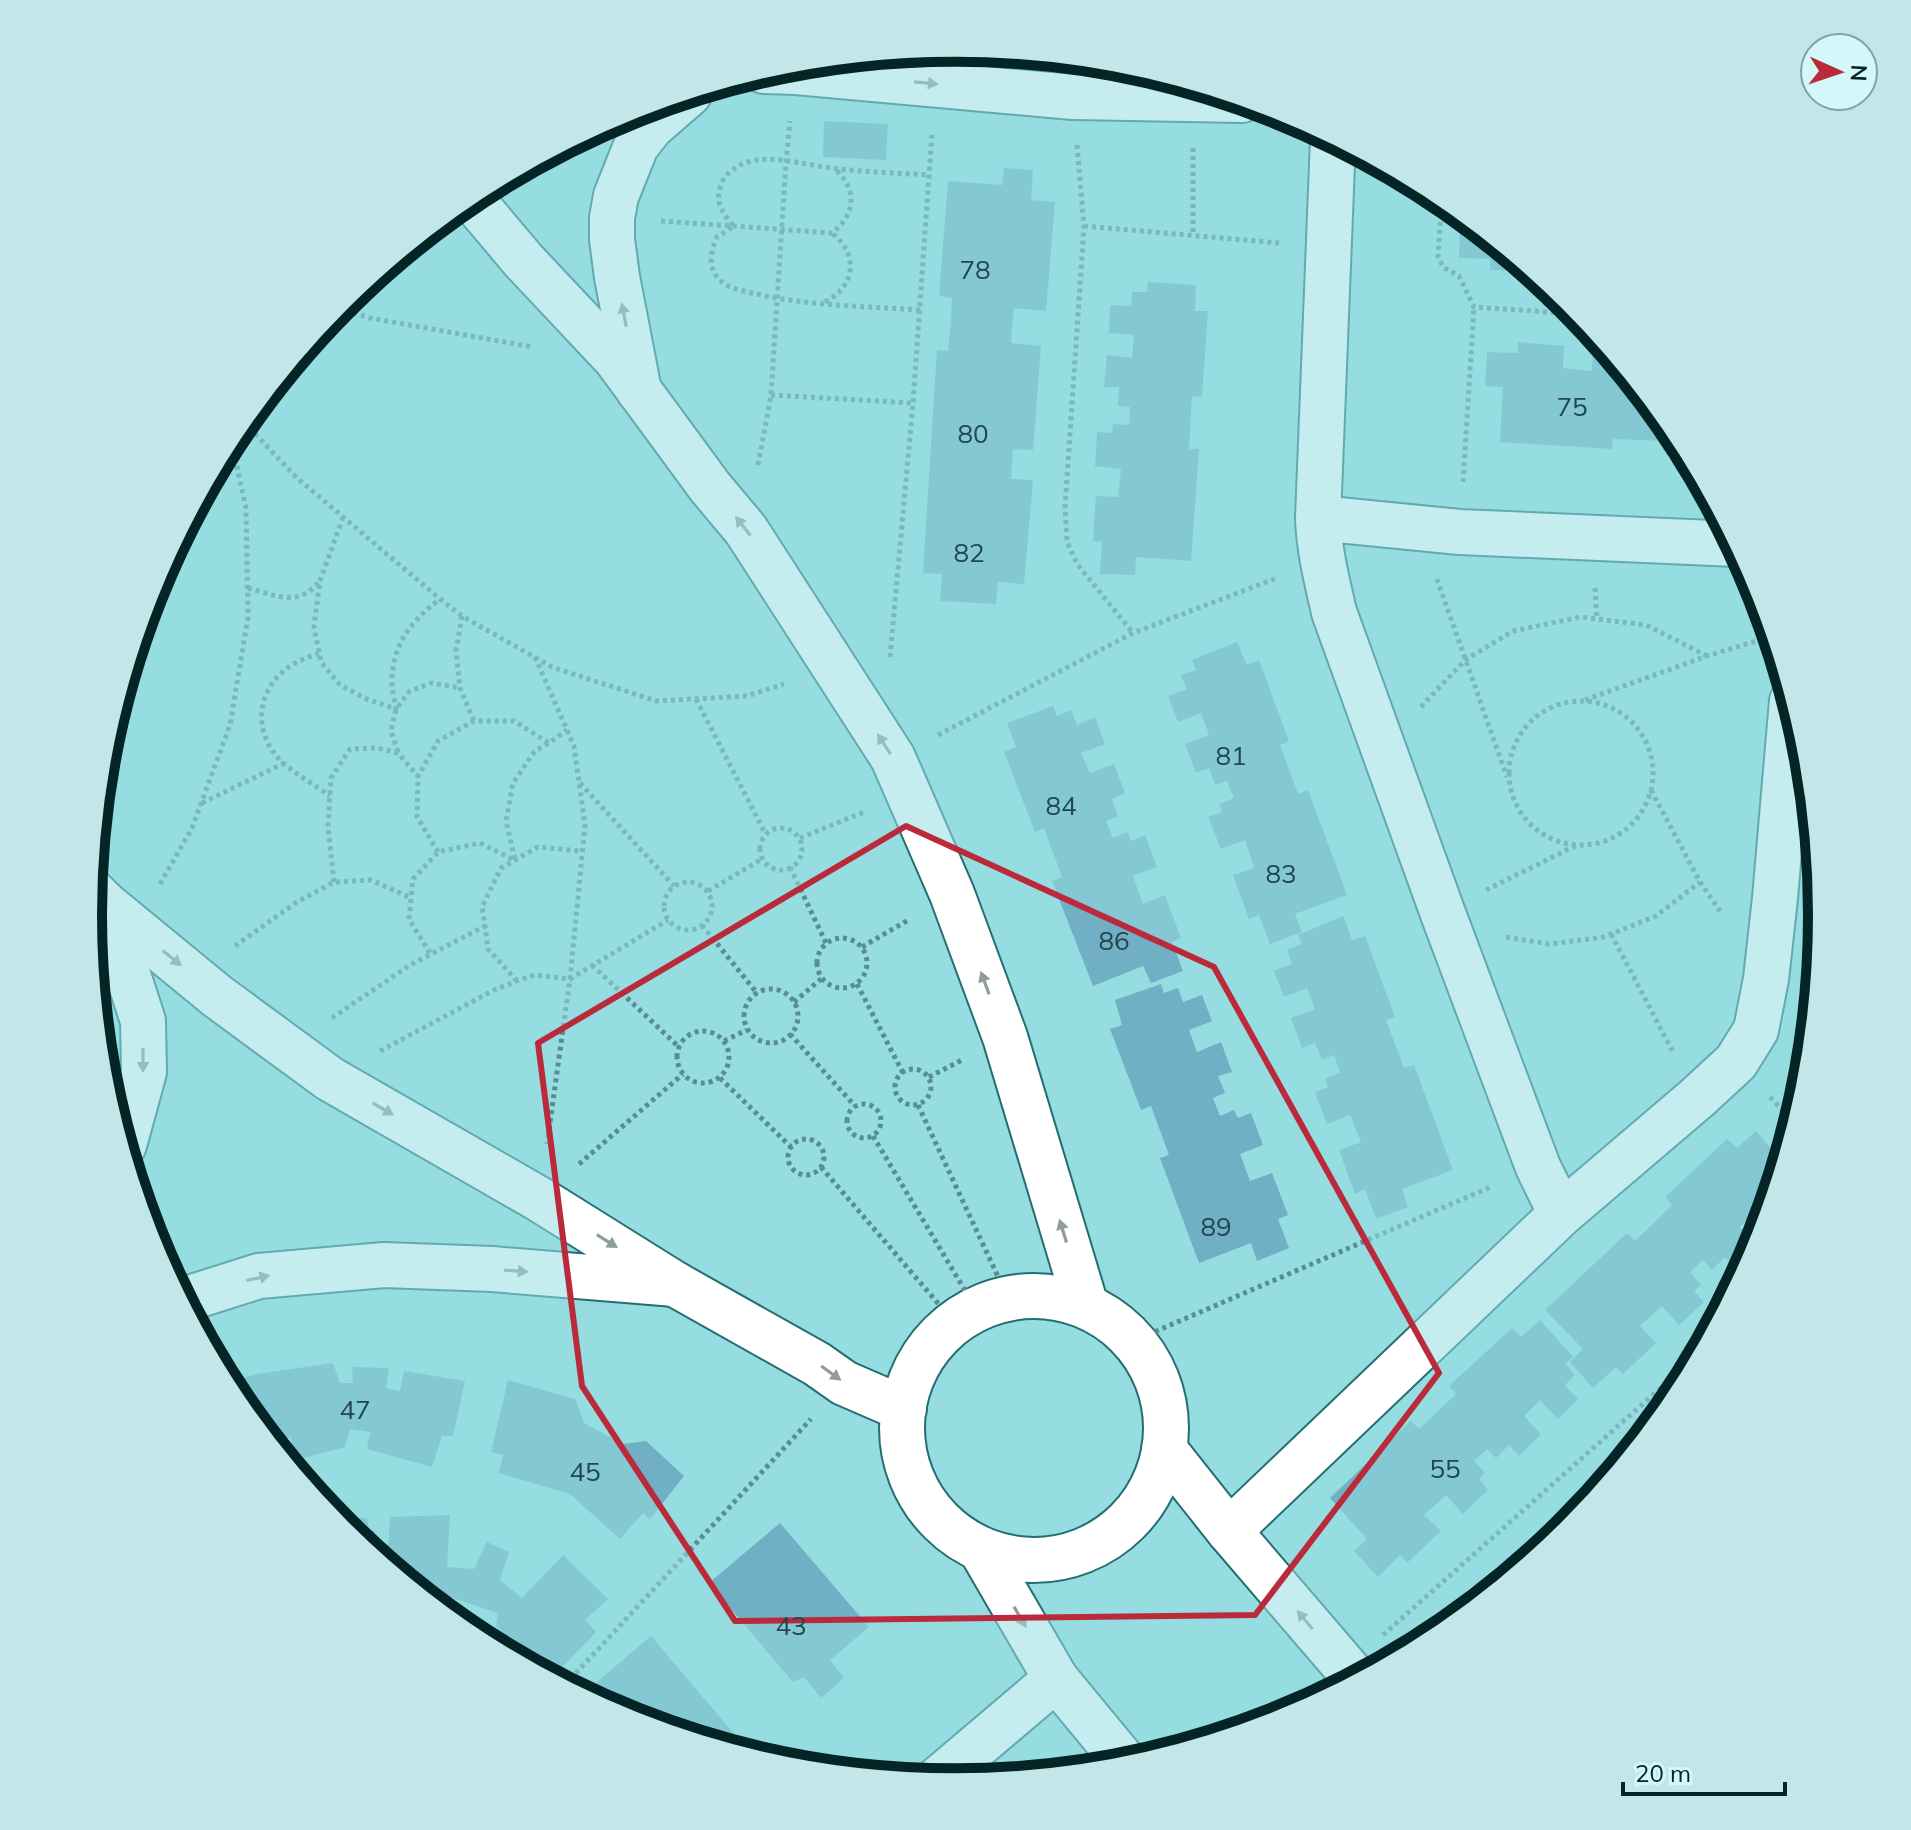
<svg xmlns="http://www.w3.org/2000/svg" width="1911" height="1830" viewBox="0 0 1911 1830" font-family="Mulish,sans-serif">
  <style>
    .building { fill: #70afc4 }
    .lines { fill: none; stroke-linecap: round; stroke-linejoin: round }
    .minor-casing { stroke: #246e72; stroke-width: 48 }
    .tertiary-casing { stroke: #246e72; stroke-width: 48 }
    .path { stroke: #588e91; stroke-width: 5; stroke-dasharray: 4 4; stroke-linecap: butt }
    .minor { stroke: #fff; stroke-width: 44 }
    .tertiary { stroke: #fff; stroke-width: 44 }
    .oneway { fill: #8e9c9d }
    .marked { fill: none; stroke: #bb2a3b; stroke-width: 6; stroke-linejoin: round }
    .labels { text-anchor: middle; stroke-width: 6; stroke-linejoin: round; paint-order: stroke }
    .number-label { font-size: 26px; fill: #20474e }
    .rim { fill: none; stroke: #052426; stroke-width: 10 }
  </style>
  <rect width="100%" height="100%" fill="#96dde1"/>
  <path class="building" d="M824 121 888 124 886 160 823 157Z
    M1004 168 1033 170 1031 200 1055 202 1046 311 1014 308 1012 326 1011 343 1041 346 1033 450 1013 449 1011 479 1033 480 1024 584 998 582 996 604 940 601 942 574 923 573 937 350 948 351 951 322 952 298 939 296 948 181 1002 185Z
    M1460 223 1473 224 1533 272 1490 270V259L1459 258Z
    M1148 282 1196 285 1195 311H1208L1202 397 1192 396 1189 449H1199L1191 561 1136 557 1135 575 1100 574 1102 542 1093 541 1096 496 1118 497 1121 469 1095 466 1097 432 1112 433 1113 424 1129 425 1130 407 1118 406 1119 387H1104L1107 355 1132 358 1134 335 1109 333 1110 305 1131 306 1132 292H1147Z
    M1518 342 1564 346 1563 368 1592 371 1593 345H1604L1677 434 1687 453 1663 451 1664 441 1613 439 1612 449 1500 442 1503 387 1485 386 1487 352 1518 353Z
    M1237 642 1247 665 1259 660 1289 741 1280 745 1298 794 1308 790 1347 895 1295 914 1302 932 1270 944 1259 915 1249 919 1233 875 1254 868 1245 840 1221 849 1208 817 1222 812 1219 804 1234 798 1227 781 1215 785 1209 768 1196 773 1185 744 1209 735 1201 713 1178 722 1168 696 1187 689 1181 675 1196 670 1192 660Z
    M1053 706 1057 716 1071 710 1077 725 1095 717 1105 744 1081 753 1090 773 1114 764 1125 793 1112 799 1118 816 1106 821 1113 838 1128 832 1131 841 1145 835 1157 867 1133 876 1143 904 1165 895 1181 938 1172 942 1183 971 1151 983 1143 966 1093 986 1052 881 1062 877 1044 828 1035 832 1004 752 1016 747 1007 723Z
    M1343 916 1352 940 1365 936 1395 1017 1386 1020 1404 1068 1414 1065 1453 1170 1402 1189 1408 1207 1376 1219 1365 1189 1355 1194 1339 1150 1361 1142 1350 1115 1327 1124 1315 1092 1328 1087 1325 1078 1340 1073 1334 1055 1322 1060 1315 1043 1302 1048 1291 1018 1315 1009 1307 988 1284 997 1274 971 1292 964 1287 950 1302 944 1298 935Z
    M1161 984 1164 993 1178 988 1183 1002 1202 995 1212 1021 1189 1030 1197 1052 1221 1042 1232 1072 1218 1076 1225 1093 1213 1098 1220 1116 1234 1110 1238 1118 1251 1113 1263 1145 1240 1154 1250 1181 1272 1173 1288 1215 1278 1219 1289 1248 1257 1261 1251 1243 1199 1263 1160 1158 1169 1155 1151 1106 1141 1110 1110 1029 1122 1025 1115 1000Z
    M1756 1131 1782 1162 1764 1220 1756 1212 1740 1227 1757 1245 1756 1248 1735 1267 1725 1257 1712 1270 1703 1260 1690 1272 1701 1285 1694 1291 1704 1302 1679 1325 1662 1306 1640 1326 1656 1343 1623 1374 1616 1367 1593 1388 1570 1362 1583 1349 1545 1310 1627 1233 1635 1241 1672 1205 1665 1197 1727 1139 1737 1148Z
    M1540 1320 1573 1357 1565 1363 1575 1375 1565 1385 1578 1399 1558 1419 1540 1400 1524 1416 1541 1434 1519 1456 1509 1445 1496 1458 1487 1449 1474 1461 1485 1473 1479 1479 1488 1490 1463 1514 1446 1495 1424 1515 1441 1531 1407 1563 1400 1555 1378 1577 1354 1551 1367 1539 1330 1498 1411 1421 1419 1429 1456 1394 1449 1386 1512 1328 1521 1337Z
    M333 1363 340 1383H353L352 1367 389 1368 386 1388 400 1391 404 1371 465 1381 453 1436H442L432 1467 367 1449 370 1432 350 1429 345 1447 295 1460 291 1438H269L234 1396 227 1383 257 1374Z
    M508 1380 575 1399 584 1423 623 1444 646 1441 684 1476 650 1519 643 1513 620 1539 570 1494 499 1473 503 1455 491 1452Z
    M450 1515 447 1567 474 1569 487 1542 509 1552 500 1580 522 1598 563 1555 608 1599 585 1620 596 1632 553 1677 496 1626 498 1613 450 1597 447 1611H443L387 1564 390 1517Z
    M334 1518H367L369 1530 375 1531 374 1554 342 1528Z
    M780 1523 869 1627 830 1660 844 1678 821 1698 804 1677 793 1682 709 1583Z
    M1556 1527 1562 1534 1536 1555 1532 1550Z
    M651 1636 735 1735 729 1745 732 1749 623 1716 583 1694Z"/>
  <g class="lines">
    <defs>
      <path id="minor" d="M764 71 796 72 1073 97 1242 100
        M1333 139 1318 518C1319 550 1327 581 1334 612L1442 911 1538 1167 1561 1214
        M639 391 617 277 612 239V218L616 196 636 146 651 127 689 94
        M1318 518 1460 532 1736 544
        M105 904 143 1021 144 1072 124 1145
        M183 1300 259 1276 384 1265 492 1269 675 1284
        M1229 1531 1561 1214 1697 1098 1736 1062 1756 1030 1766 979 1775 898 1792 701
        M937 1780 1056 1679"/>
      <path id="tertiary" d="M470 197 523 260 616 359 710 487 746 530 893 758 952 894 1005 1037 1086 1306
        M91 890 105 904 217 996 330 1079 539 1199 675 1284 817 1364 844 1383 904 1409
        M902 1428a132 132 0 1 1 264 0a132 132 0 1 1-264 0Z
        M1164 1449 1229 1531 1356 1679
        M981 1550 1056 1679 1127 1765"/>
    </defs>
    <use href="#minor" class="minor-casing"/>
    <use href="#tertiary" class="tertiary-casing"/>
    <path class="path" d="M1077 145 1084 226 1065 508 1067 542 1077 564 1133 633
      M1193 148V235
      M1442 198 1438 256 1443 267 1459 276 1474 307 1578 314
      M661 221 832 233C856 214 858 189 834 168
      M1084 226 1279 243
      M825 302C856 286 859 255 832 233
      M338 308 370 318 533 347
      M920 310C864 306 806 306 752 293 742 290 730 289 722 282 707 270 710 252 717 237L734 226C724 215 715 204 720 188 724 172 741 162 757 160 781 157 807 165 831 168 863 172 897 173 929 175
      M771 395 913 403
      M244 422 297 478 440 599 462 616 552 667 656 701 747 696 784 684
      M758 465 771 395 786 162 790 121
      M1463 482 1474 307
      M343 517 320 581 314 627 321 662 340 685 367 699 396 709C395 701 392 692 392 684 391 646 411 621 440 599
      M1437 579 1507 777
      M248 588C273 595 300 608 319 581
      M1595 588 1597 619
      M462 616 456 651 460 688 474 721
      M319 653C310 657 299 660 290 666 255 690 252 734 283 763 297 775 315 785 330 796
      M535 657 574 746 585 825 570 979 547 1144
      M890 657 913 403 932 133
      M696 699 765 833
      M1585 700 1707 656 1773 636
      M1509 773a72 72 0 1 1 144 0a72 72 0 1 1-144 0Z
      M1421 707 1465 660 1513 631 1580 617 1646 625 1707 656
      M938 735 1133 633 1277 578
      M398 752 391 731 396 709 410 691 432 683 460 688
      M580 783 674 886
      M1651 790 1700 882 1722 914
      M202 803 284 763
      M760 849a21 21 0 1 1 42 0a21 21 0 1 1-42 0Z
      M800 838 864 812
      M438 852 417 817 418 776 438 741 474 721H514L549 743
      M515 859 506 821 513 783 535 751 549 743 567 730
      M790 867 826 943
      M334 882 328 827 331 778 350 749 377 748 398 753 418 776
      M664 906a24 24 0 1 1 48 0a24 24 0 1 1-48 0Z
      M160 884 192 828 230 725 248 617 246 508 231 439
      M1486 890 1577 845
      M708 891 762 859
      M702 925 757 993
      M1611 934 1674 1054
      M1506 937 1549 944 1604 937 1656 916 1700 882
      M817 963a25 25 0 1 1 50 0a25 25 0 1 1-50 0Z
      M235 946 297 902 334 882 371 880 411 898
      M862 947 910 919
      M430 953 409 919 413 879 438 852 480 843 514 860
      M592 965 679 1047
      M517 981 488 949 485 926 482 907 501 868 538 847 581 851
      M857 984 903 1073
      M744 1016a27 27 0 1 1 54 0a27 27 0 1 1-54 0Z
      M794 1002 821 979
      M332 1018 410 965 485 926
      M677 1057a26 26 0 1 1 52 0a26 26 0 1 1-52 0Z
      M790 1034 855 1106
      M724 1041 747 1030
      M380 1051 494 990 517 981 534 975 570 979 668 920
      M1795 1059 1807 1068
      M895 1087a18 18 0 1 1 36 0a18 18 0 1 1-36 0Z
      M929 1077 962 1060
      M720 1078 791 1147
      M1770 1097 1794 1122
      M847 1121a17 17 0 1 1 34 0a17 17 0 1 1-34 0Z
      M918 1105 1008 1298
      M873 1136 976 1309
      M788 1157a18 18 0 1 1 36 0a18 18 0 1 1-36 0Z
      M579 1164 683 1074
      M821 1167 954 1322
      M1133 1341 1493 1186
      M1383 1635 1699 1354
      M565 1685 811 1419"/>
    <use href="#minor" class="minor"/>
    <use href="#tertiary" class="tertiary"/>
  </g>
  <defs><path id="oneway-solid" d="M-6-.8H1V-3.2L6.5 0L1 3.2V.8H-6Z" transform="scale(2)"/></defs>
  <g class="oneway">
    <use href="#oneway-solid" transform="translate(926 83) rotate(5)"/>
    <use href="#oneway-solid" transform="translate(624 315) rotate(-101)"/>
    <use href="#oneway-solid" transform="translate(743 526) rotate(-128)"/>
    <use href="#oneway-solid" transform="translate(884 744) rotate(-123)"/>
    <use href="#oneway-solid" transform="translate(172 958) rotate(39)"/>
    <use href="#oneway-solid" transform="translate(985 983) rotate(-110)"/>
    <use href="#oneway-solid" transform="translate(143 1060) rotate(90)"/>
    <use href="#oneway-solid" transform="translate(383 1109) rotate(30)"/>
    <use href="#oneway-solid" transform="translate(1063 1231) rotate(-107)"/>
    <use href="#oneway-solid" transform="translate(607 1241) rotate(32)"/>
    <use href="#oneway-solid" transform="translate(516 1271) rotate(4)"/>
    <use href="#oneway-solid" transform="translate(258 1278) rotate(-12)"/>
    <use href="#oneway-solid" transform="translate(831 1373) rotate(36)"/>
    <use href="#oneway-solid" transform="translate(1020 1617) rotate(60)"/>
    <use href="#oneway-solid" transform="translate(1305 1620) rotate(-130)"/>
  </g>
  <path d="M0 0H1911V1830H0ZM906 826 1214 967 1439 1373 1255 1615 735 1621 582 1386 538 1043Z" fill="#96dde1" fill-opacity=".55" fill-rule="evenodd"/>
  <path class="marked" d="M906 826 1214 967 1439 1373 1255 1615 735 1621 582 1386 538 1043Z"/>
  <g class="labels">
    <g class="number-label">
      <text x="975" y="279">78</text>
      <text x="1572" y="416">75</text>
      <text x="973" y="443">80</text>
      <text x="969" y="562">82</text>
      <text x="1231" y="765">81</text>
      <text x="1061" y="815">84</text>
      <text x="1281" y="883">83</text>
      <text x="1114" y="950">86</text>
      <text x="1216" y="1236">89</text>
      <text x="355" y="1419">47</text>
      <text x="1445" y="1478">55</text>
      <text x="585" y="1481">45</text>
      <text x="791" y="1635">43</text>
    </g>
  </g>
  <path d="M0 0H1911V1830H0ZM102 915a853 853 0 1 1 1706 0a853 853 0 1 1-1706 0Z" fill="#c3e6e8" fill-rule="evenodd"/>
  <path class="rim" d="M102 915a853 853 0 1 1 1706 0a853 853 0 1 1-1706 0Z"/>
  <g transform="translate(1839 72) rotate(93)"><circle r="38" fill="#d4f7f9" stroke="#81a3a5" stroke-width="2"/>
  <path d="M0-6L14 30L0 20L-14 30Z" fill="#bb2a3b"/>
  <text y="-12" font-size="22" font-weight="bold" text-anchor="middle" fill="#052426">N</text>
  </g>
  <path d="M1623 1782v12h162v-12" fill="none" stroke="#052426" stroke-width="4"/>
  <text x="1635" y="1782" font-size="24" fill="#052426" stroke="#d4f7f9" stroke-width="6" paint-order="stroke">20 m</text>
</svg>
